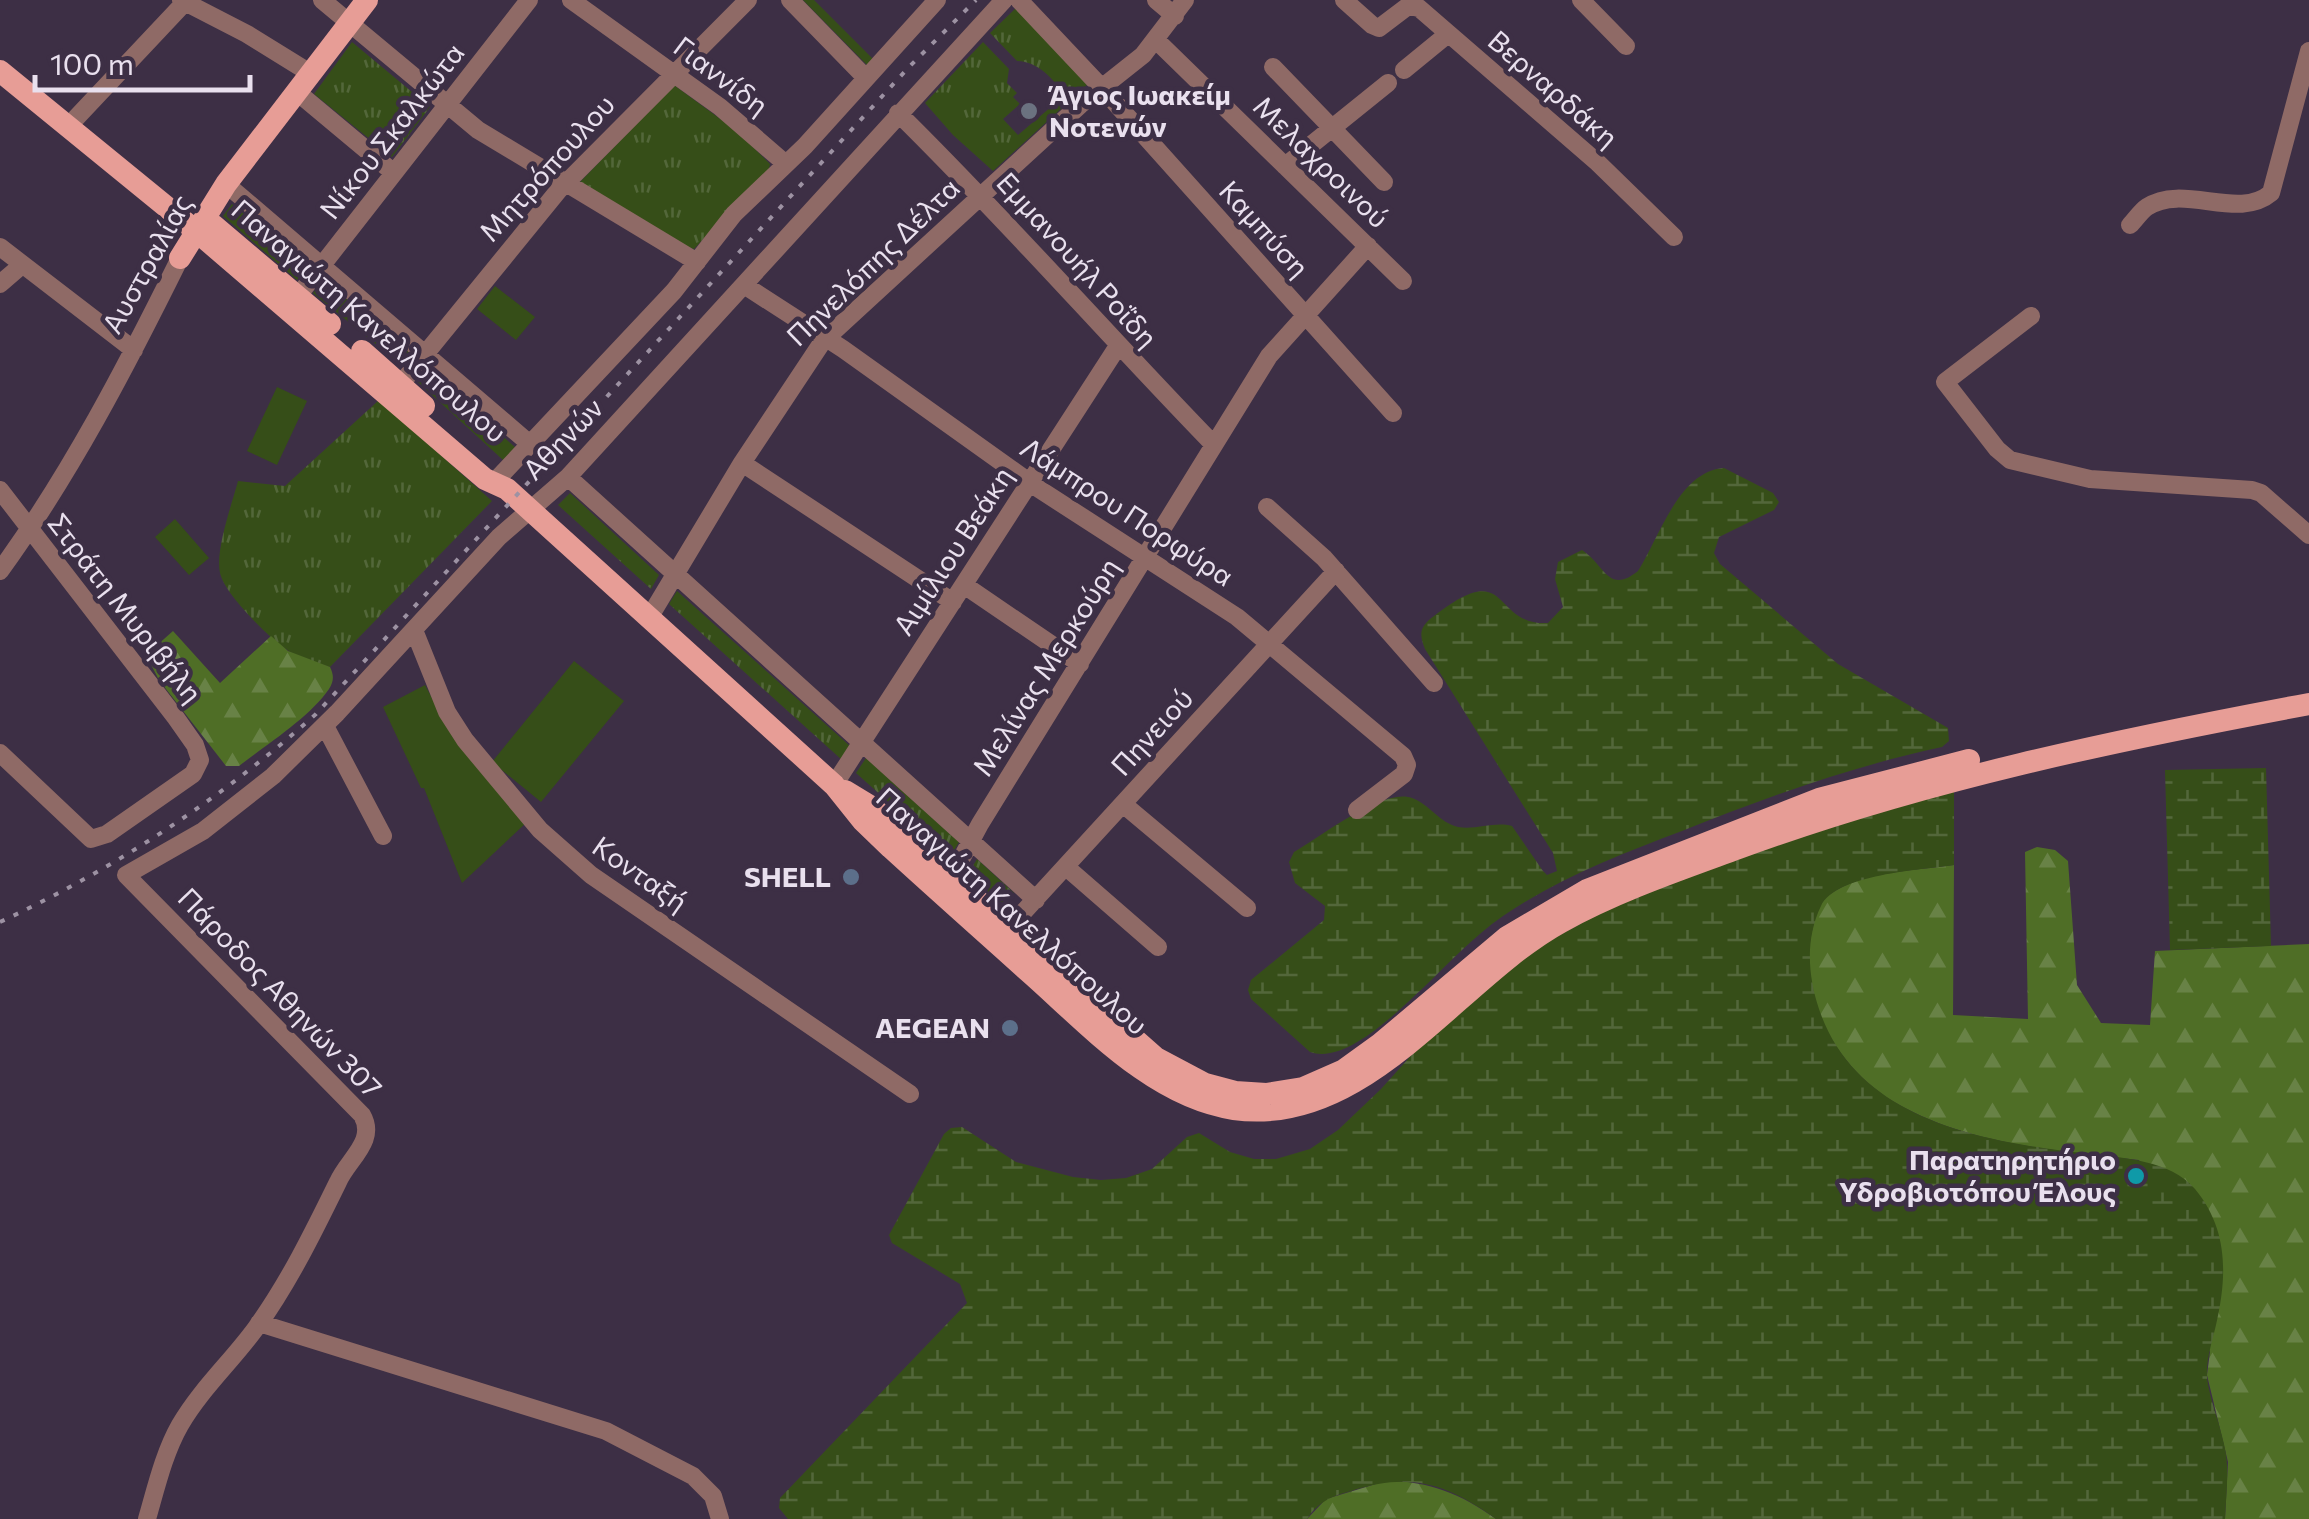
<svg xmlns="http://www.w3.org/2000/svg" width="2309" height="1519" viewBox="0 0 2309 1519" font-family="Commissioner,sans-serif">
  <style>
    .grass { fill: url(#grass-tufts) }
    .forest { fill: url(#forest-firs) }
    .wetland { fill: url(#wetland-marsh) }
    .garden { fill: #364e18 }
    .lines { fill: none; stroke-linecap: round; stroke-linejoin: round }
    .minor { stroke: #8f6a66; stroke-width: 18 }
    .major { stroke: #e79d96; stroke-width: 22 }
    .rail { stroke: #9d92a3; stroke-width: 4; stroke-dasharray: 5 10; stroke-linecap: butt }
    .worship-dot { fill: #6b7280; stroke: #3d2f45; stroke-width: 4 }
    .service-dot { fill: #5c6f8a; stroke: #3d2f45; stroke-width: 4 }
    .culture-dot { fill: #0f9aa8; stroke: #3d2f45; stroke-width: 4 }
    .labels { text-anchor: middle; stroke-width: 9; stroke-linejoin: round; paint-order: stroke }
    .street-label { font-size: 28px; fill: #e9e0ee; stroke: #3d2f45 }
    .poi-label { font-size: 28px; font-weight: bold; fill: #e9e0ee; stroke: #3d2f45; text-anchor: end }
  </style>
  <defs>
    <pattern id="grass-tufts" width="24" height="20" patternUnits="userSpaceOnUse" patternTransform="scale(2.5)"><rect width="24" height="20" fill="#364e18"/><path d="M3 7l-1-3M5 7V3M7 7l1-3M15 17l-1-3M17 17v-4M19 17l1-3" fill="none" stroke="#53673a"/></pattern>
    <pattern id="forest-firs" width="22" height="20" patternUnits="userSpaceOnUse" patternTransform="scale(2.5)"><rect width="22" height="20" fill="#4f6e26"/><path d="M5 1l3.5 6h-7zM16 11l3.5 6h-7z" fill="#688246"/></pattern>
    <pattern id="wetland-marsh" width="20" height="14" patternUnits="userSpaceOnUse" patternTransform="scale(2.5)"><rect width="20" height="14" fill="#364e18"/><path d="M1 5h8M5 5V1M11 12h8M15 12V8" fill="none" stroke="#53673a"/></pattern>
  </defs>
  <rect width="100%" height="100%" fill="#3d2f45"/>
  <path class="grass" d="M803 0H814L874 60 868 66Z
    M1016 8 1089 83 993 171 953 135 925 103 983 42 1009 69 1007 83 1017 93 1013 97 1020 104 1003 119 1018 135 1065 95C1052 78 1039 62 1017 61L990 33Z
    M352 42 430 107 392 157 314 94Z
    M674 85 738 132 770 164 769 169 694 249 679 244 580 182Z
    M232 204 308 267 297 280 223 216Z
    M324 279 413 355 404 367 313 293Z
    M428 370 516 448 503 460 418 382Z
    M379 400 492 501 330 667C316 662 298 658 286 649 268 637 224 593 220 573 215 550 232 504 238 481L285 486Z
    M570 493 659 575 651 589 558 505Z
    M677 591 851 747 842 760 669 604Z
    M866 758 959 842 950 857 856 773Z
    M977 859 1014 893 1003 905 968 874Z"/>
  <path class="forest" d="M173 631 220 683 271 636 288 651 330 667C334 675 334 681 329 689 310 717 266 745 239 766H226L159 680 146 655Z
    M2037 847 2055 850 2068 861 2077 985 2101 1023 2150 1025 2155 951 2309 944V1519H2225L2228 1462 2207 1375 2210 1352 2139 1160C2056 1150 1969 1145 1896 1103 1839 1070 1799 1002 1811 936 1814 923 1817 904 1829 895 1862 871 1914 871 1954 865L1953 1015 2028 1019 2025 852Z
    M1386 1481C1430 1481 1461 1494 1496 1519H1307L1326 1499Z"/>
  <path class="wetland" d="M1724 468 1773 493 1779 502 1774 510 1719 537 1714 553 1720 564 1838 664 1948 728 1949 741 1942 747C1853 766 1767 797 1682 831 1621 854 1557 879 1503 916 1474 936 1449 963 1424 987 1399 1010 1346 1065 1310 1052L1251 999 1248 990 1251 980 1324 920 1325 906 1295 883 1289 862 1294 852C1320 837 1384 787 1412 798 1429 804 1440 823 1458 827 1477 830 1495 821 1512 826L1543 871 1547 875 1557 871 1553 853 1425 649C1418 632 1421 626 1434 616 1512 555 1490 626 1548 623L1563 607 1555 579 1558 562 1582 550C1605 565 1608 595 1638 571 1660 536 1679 471 1724 468Z
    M2266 768 2271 946 2170 950 2165 770Z
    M1954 785V865C1921 870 1836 874 1821 906 1805 939 1808 976 1819 1009 1857 1122 1986 1142 2089 1154 2124 1158 2170 1160 2195 1189 2229 1230 2227 1277 2216 1325 2212 1342 2206 1360 2207 1378 2210 1400 2219 1421 2224 1444 2230 1468 2226 1494 2225 1519H1496C1446 1483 1410 1472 1351 1491 1332 1496 1318 1502 1307 1519H788L779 1508 780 1498 967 1303 960 1284 892 1243 889 1235 944 1134 951 1128 962 1127 1016 1162 1073 1177 1101 1180 1126 1178 1152 1169 1187 1137 1199 1133 1230 1152 1254 1159H1276L1310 1149 1338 1130 1381 1089 1417 1049 1534 949 1602 912 1728 860Z"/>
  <path class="garden" d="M495 286 535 317 516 340 477 309Z
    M277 387 307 401 277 465 247 451Z
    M175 519 209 558 189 575 155 537Z
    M574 661 624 701 541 802 492 762Z
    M425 685 454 739 527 822 462 883 424 788H421L383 707Z"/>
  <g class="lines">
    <path class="minor" d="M181 0 247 34 310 73
      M322 0 478 130 697 262
      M571 0 720 107 786 164
      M790 0 866 78
      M1019 0 1101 87 1393 413
      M1156 0 1175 16
      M1344 0 1372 25 1379 28 1408 6 1419 8 1598 163 1674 237
      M1581 0 1626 46
      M1157 41 1403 281
      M1273 67 1384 182
      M1404 70 1448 34
      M297 92 394 173
      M898 113C1007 220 1107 335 1214 445
      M76 118 187 0
      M1285 166 1388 83
      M226 184 530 444
      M2130 225C2135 220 2141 211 2147 207 2184 183 2238 221 2271 193L2309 51
      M0 247 134 350
      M0 284 22 265
      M744 285 843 349 1039 489 1237 617 1403 756 1407 765 1404 774 1357 810
      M298 296 529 0
      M2031 316 1945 382 1997 449 2010 460 2090 479 2252 490 2261 493 2309 535
      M400 385 558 191 748 0
      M742 463 953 602
      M500 476 674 291 734 214 805 146 937 0
      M568 477 1036 900
      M0 490 176 718 195 745 200 760 193 774 107 834 91 839 0 753
      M1267 507 1324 558 1434 683
      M0 571C71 473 126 367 180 258
      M964 585 1080 664
      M649 618 742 463 823 341 1080 105 1143 55 1185 0
      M414 630 447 712 465 740 540 830 591 875 910 1094
      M325 726 383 836
      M834 785 1118 346
      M1123 804 1247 908
      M1066 867 1158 947
      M951 878 980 824 1269 356 1368 246
      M1008 929 1336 571
      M259 1323 606 1431 693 1476 713 1496 720 1519
      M147 1519C156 1488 164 1453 180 1425 201 1389 231 1362 256 1328 289 1282 313 1233 338 1182 348 1159 377 1141 362 1115L126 875 203 831 273 776 337 713 499 537 568 477 1004 0"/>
    <path class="major" d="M0 71 196 231 485 479 507 489 834 785 862 820 891 848C937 890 983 931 1029 972 1088 1024 1153 1097 1234 1109 1366 1128 1457 979 1561 922 1617 891 1679 870 1739 848 1924 780 2116 740 2309 704
      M213 225 330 324
      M180 258 226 184 367 0
      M362 351 424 406
      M845 791 873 808 1156 1058 1205 1084 1235 1092 1266 1094 1303 1088 1344 1070 1380 1044 1507 937 1587 890 1819 799 1969 760"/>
    <path class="rail" d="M0 922C116 868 221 799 316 714L909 67 976 0"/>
  </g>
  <circle class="worship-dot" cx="1029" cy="111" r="10"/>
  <g class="service-dot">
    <circle cx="851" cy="877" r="10"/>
    <circle cx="1010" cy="1028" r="10"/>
  </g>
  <circle class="culture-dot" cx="2136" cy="1176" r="10"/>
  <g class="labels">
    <g class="street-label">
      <text transform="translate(721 76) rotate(37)" y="10">Γιαννίδη</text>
      <text transform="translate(1553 89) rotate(41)" y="10">Βερναρδάκη</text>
      <text transform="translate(392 131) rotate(-52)" y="10">Νίκου Σκαλκώτα</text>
      <text transform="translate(1321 162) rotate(44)" y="10">Μελαχροινού</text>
      <text transform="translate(547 168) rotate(-48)" y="10">Μητρόπουλου</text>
      <text transform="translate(1264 229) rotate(48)" y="10">Καμπύση</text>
      <text transform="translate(1077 260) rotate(48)" y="10">Εμμανουήλ Ροΐδη</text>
      <text transform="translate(873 262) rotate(-44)" y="10">Πηνελόπης Δέλτα</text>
      <text transform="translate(147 264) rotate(-61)" y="10">Αυστραλίας</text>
      <text transform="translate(369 321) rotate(41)" y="10">Παναγιώτη Κανελλόπουλου</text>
      <text transform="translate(563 439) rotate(-46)" y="10">Αθηνών</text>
      <text transform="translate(1127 512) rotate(33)" y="10">Λάμπρου Πορφύρα</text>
      <text transform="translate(953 551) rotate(-57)" y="10">Αιμίλιου Βεάκη</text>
      <text transform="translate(125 608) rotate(52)" y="10">Στράτη Μυριβήλη</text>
      <text transform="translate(1046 667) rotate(-58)" y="10">Μελίνας Μερκούρη</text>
      <text transform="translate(1152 732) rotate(-48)" y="10">Πηνειού</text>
      <text transform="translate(640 874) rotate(35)" y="10">Κονταξή</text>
      <text transform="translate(1012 911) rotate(42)" y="10">Παναγιώτη Κανελλόπουλου</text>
      <text transform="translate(280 993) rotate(46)" y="10">Πάροδος Αθηνών 307</text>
    </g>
    <g class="poi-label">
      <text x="1049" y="105" text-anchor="start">Άγιος Ιωακείμ<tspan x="1049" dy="32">Νοτενών</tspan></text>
      <text x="831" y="887">SHELL</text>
      <text x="990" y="1038">AEGEAN</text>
      <text x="2116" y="1170">Παρατηρητήριο<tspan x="2116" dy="32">Υδροβιοτόπου Έλους</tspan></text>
    </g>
  </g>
  <path d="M35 75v15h215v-15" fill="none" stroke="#e9e0ee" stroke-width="5"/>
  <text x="50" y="75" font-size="30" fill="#e9e0ee" stroke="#3d2f45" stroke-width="8" paint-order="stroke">100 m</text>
</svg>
